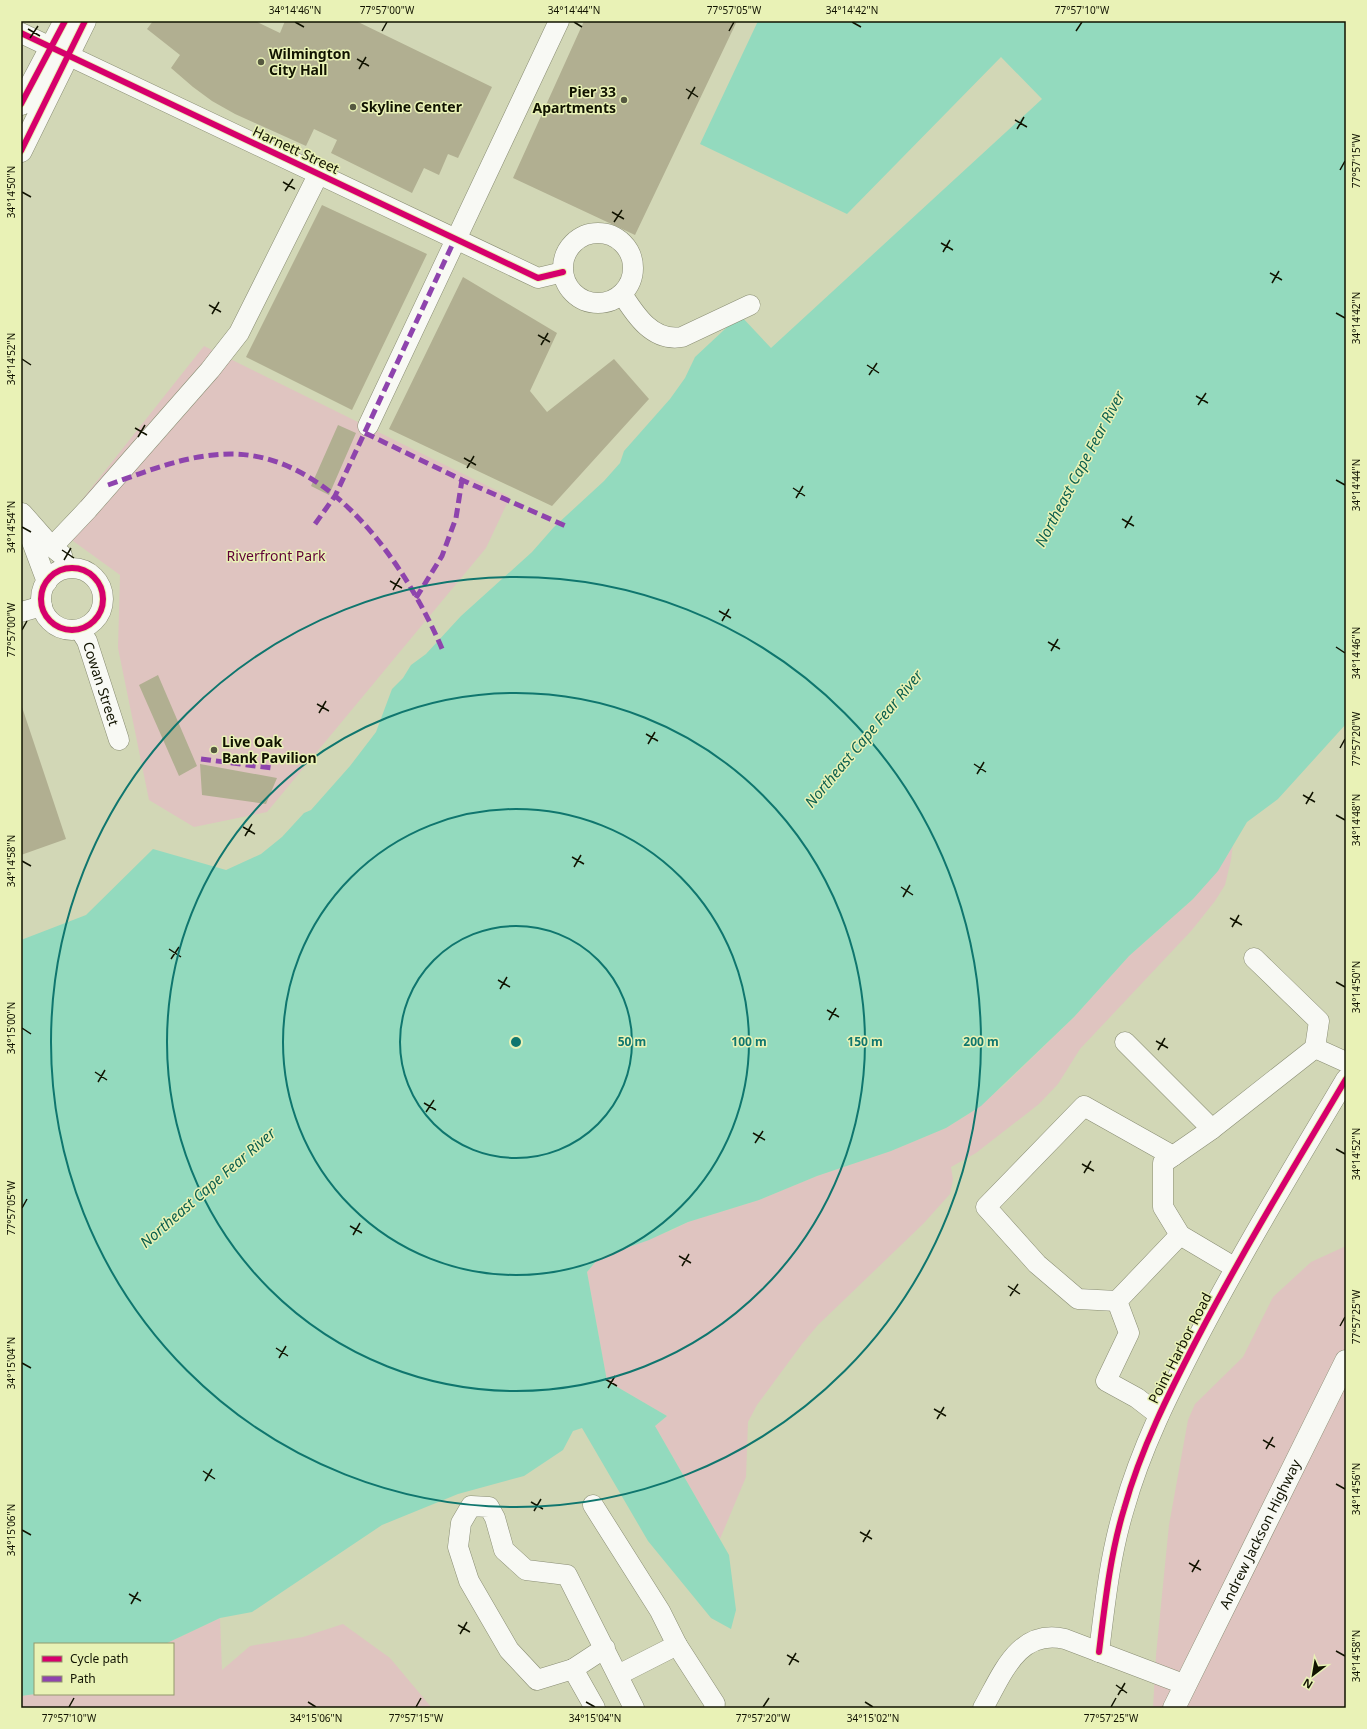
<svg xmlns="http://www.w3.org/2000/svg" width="1367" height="1729" viewBox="0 0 1367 1729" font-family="'Noto Sans',sans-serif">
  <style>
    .green { fill: #dfc4c0 }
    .water { fill: #93dabe }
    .building { fill: #b1af91 }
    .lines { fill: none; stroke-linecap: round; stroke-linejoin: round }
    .minor-casing { stroke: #898d73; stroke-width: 21 }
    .major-casing { stroke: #898d73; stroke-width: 23 }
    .highway-casing { stroke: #898d73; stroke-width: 23 }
    .minor { stroke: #f8f9f4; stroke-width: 20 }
    .major { stroke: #f8f9f4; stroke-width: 22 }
    .highway { stroke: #f8f9f4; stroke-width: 22 }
    .quiet { stroke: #8e44ad; stroke-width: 5; stroke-dasharray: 10 5; stroke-linecap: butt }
    .cycleway-casing { stroke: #e9f2b6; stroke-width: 8 }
    .cycleway { stroke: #d6006c; stroke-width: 6 }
    .ticks { fill: none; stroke: #111300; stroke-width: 1.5 }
    .ring { fill: none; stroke: #0f766e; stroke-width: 2 }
    .poi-dot { fill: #555840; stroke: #e9f2b6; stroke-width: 1.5 }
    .labels { text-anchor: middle; stroke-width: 3; stroke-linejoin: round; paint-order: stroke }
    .poi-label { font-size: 14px; font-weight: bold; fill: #111300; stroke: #e9f2b6; text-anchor: start }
    .street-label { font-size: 14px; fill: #111300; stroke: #e9f2b6 }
    .park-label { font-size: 14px; fill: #600037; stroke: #e9f2b6 }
    .water-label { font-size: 15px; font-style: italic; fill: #0d604f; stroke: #e9f2b6 }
    .centre { fill: #0f766e; stroke: #e9f2b6; stroke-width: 2 }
    .ring-label { font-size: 12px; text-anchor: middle; font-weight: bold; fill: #0f766e; stroke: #e9f2b6; stroke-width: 3; stroke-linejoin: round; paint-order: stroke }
    .neatline { fill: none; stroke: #111300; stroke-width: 1.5 }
    .ticks-label { font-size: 10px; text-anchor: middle; fill: #111300 }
  </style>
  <rect width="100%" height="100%" fill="#d2d7b6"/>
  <path class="green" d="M204 346 510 497 486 548 267 812 194 827 149 800 118 648 120 575 58 530Z
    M1233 844 1231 860 1225 885 1215 901 1192 930 1080 1049 1058 1084 1039 1104 976 1153 951 1167 953 1180 950 1194 924 1223 818 1325 802 1344 757 1405 748 1422 746 1477 720 1539 655 1426 667 1416 607 1381 587 1272 597 1260 612 1253 670 1231 688 1222 759 1200 817 1176 891 1151 946 1128 967 1115 1002 1087 1074 1017 1129 956 1193 899 1227 856Z
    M1346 1246V1708H1153L1156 1655 1169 1525 1188 1420 1195 1404 1243 1357 1273 1297 1311 1262Z
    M220 1618 222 1670 250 1646 303 1637 343 1624 390 1658 432 1708H21V1696L35 1694H173V1644H165Z"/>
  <path class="water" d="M758 21H1346V724L1278 799 1247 822 1218 871 1193 899 1129 956 1074 1017 981 1106 946 1128 891 1151 817 1176 759 1200 688 1222 649 1240 612 1253 597 1260 587 1272 607 1381 667 1416 655 1426 729 1555 736 1610 731 1629 711 1618 648 1541 582 1428 573 1431 563 1450 524 1476 458 1494 382 1525 252 1612 220 1618 165 1644H35V1694L21 1696V940L86 915 153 849 226 870 261 854 282 837 304 813 311 810 350 766 376 732 392 689 403 678 411 665 426 654 461 616 532 552 554 527 604 481 620 463 624 451 670 399 685 378 695 357 740 315 771 348 1042 99 1001 57 847 214 700 144Z"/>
  <path class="building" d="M153 21H255L280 33 285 21H356L492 87 458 158 448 154 439 175 424 168 412 193 331 153 337 140 314 129 306 146 235 114 212 101 193 87 171 68 180 55 147 29Z
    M584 21H737L635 235 513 178Z
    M322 205 427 254 352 410 246 357Z
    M463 277 557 333 530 391 547 412 614 359 649 399 552 506 389 429Z
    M338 425 356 433 329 495 311 486Z
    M158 675 197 766 179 776 139 685Z
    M21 704 66 839 21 855Z
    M200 764 277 778 266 804 202 795Z"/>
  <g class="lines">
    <defs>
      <g id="minor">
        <path d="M21 33 538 278 563 272"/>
        <circle cx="598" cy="268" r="35"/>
        <path d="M622 294C636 316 653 342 682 337L750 305"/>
        <path d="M368 426 559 21"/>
        <path d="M22 513 52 547 62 555"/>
        <path d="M25 523 47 582"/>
        <path d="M52 547 88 509 210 370 239 333 319 173"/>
        <circle cx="72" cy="599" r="31"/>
        <path d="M21 612 42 606"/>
        <path id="s1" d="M80 630 87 641 119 740"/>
        <path d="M1254 958 1319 1021 1315 1048 1346 1062"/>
        <path d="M1125 1042 1212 1129 1315 1048"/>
        <path d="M1180 1235 1234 1267"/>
        <path d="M1117 1301 1078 1299 1037 1264 986 1207 1084 1106 1173 1156"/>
        <path d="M1159 1415 1137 1398 1106 1381 1129 1333 1117 1301 1180 1235 1163 1207V1163L1212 1129"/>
        <path d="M593 1505 660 1611 677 1645 618 1675"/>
        <path d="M677 1645 715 1704 714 1708"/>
        <path d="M605 1648 573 1669 537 1680 509 1650 469 1581 458 1547 461 1523 471 1506 489 1507 495 1518 504 1550 526 1570 567 1575 634 1708"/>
        <path d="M1099 1652C1105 1603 1110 1555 1124 1509 1141 1448 1169 1393 1198 1337 1244 1249 1295 1165 1346 1079"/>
        <path d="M573 1669 595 1708"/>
        <path d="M983 1708C1002 1675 1018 1628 1065 1639L1186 1685"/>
      </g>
      <path id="major" d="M21 104 65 21
        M21 151 85 21"/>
      <g id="highway">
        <path id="s2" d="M1174 1708 1346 1361"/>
      </g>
    </defs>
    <use href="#minor" class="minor-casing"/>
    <use href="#major" class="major-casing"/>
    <use href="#highway" class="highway-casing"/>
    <use href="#minor" class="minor"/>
    <use href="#major" class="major"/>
    <use href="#highway" class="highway"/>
    <path class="quiet" d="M365 433 462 480 568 527
      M108 485C148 471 188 454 231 454 332 454 408 568 443 651
      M315 524 335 496 455 239
      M416 598 442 556 456 518 462 480
      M201 759 272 768"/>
    <defs>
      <path id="cycleway" d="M21 33 538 278 563 272
        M21 104 65 21
        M21 151 85 21
        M41 599a31 31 0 1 1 62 0a31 31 0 1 1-62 0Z
        M1099 1652C1105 1603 1110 1555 1124 1509 1141 1448 1169 1393 1198 1337 1244 1249 1295 1165 1346 1079"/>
    </defs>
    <use href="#cycleway" class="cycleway-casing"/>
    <use href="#cycleway" class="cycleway"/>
  </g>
  <path class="ticks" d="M295 22 304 27M574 22 582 27M852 22 861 27M28 29 40 36M382 31 387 22M729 31 734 22M1076 31 1082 22M30 38 38 26M357 59 369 66M359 69 366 57M686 89 698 97M688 99 695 87M1015 120 1027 127M1017 129 1024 117M1340 170 1345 161M283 182 295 189M285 191 293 179M22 192 31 197M612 212 624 219M614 222 622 210M941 243 953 250M943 252 950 240M1270 273 1282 280M1272 283 1279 271M209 305 221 312M1336 313 1345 318M212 314 219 302M538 335 550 342M541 345 548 333M22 359 31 365M867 365 879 373M869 375 877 363M1196 396 1208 403M1198 405 1206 393M135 428 147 435M138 437 145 425M464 458 476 465M467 468 474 456M1336 480 1345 485M793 488 805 496M796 498 803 486M1122 519 1134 526M22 527 31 532M1125 528 1132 516M62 550 74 558M64 560 71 548M390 581 402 588M393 590 400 578M719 611 731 618M722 621 729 609M22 630 27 621M1048 642 1060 649M1336 647 1345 653M1051 651 1058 639M317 704 329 711M319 713 326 701M646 734 658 741M648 744 655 732M1340 748 1345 739M974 764 986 772M977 774 984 762M1303 795 1315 802M1306 804 1313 792M1336 815 1345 820M243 827 255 834M245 836 252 824M572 857 584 864M22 861 31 866M574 867 581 855M901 887 913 895M903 897 910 885M1230 918 1242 925M1232 927 1239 915M169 949 181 957M171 959 179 947M498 980 510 987M1336 982 1345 987M500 989 507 977M827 1010 839 1017M829 1020 836 1008M22 1028 31 1034M1156 1041 1168 1048M1158 1050 1165 1038M95 1072 107 1080M98 1082 105 1070M424 1103 436 1110M426 1112 434 1100M753 1133 765 1140M755 1143 763 1131M1336 1149 1345 1154M1082 1164 1094 1171M1084 1173 1091 1161M22 1208 27 1199M350 1226 362 1233M353 1235 360 1223M679 1256 691 1263M682 1266 689 1254M1008 1286 1020 1294M1010 1296 1018 1284M1340 1326 1345 1317M276 1348 288 1356M279 1358 286 1346M22 1363 31 1368M605 1379 617 1386M608 1388 615 1376M934 1409 946 1416M937 1419 944 1407M1263 1440 1275 1447M1266 1449 1273 1437M203 1471 215 1479M205 1481 212 1469M1336 1484 1345 1489M531 1502 543 1509M534 1511 541 1499M22 1530 31 1535M860 1532 872 1539M863 1542 870 1530M1189 1563 1201 1570M1192 1572 1199 1560M129 1594 141 1601M131 1604 138 1592M458 1625 470 1632M460 1634 467 1622M1336 1651 1345 1656M787 1655 799 1662M789 1665 796 1653M1116 1685 1127 1693M1118 1695 1125 1683M308 1702 316 1707M586 1702 595 1707M865 1702 873 1707M69 1707 74 1698M416 1707 421 1698M763 1707 769 1698M1111 1707 1116 1698"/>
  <g class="ring">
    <circle cx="516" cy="1042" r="116"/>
    <circle cx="516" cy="1042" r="233"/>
    <circle cx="516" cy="1042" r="349"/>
    <circle cx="516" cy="1042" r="465"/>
  </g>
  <g class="poi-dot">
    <circle cx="261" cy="62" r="4"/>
    <circle cx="624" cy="100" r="4"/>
    <circle cx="353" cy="107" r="4"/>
    <circle cx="214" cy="750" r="4"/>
  </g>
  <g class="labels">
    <g class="poi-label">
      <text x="269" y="59">Wilmington<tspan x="269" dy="16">City Hall</tspan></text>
      <text x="616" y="97" text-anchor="end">Pier 33<tspan x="616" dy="16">Apartments</tspan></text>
      <text x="361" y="112">Skyline Center</text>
      <text x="222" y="747">Live Oak<tspan x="222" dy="16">Bank Pavilion</tspan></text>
    </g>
    <g class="street-label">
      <text transform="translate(296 150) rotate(25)" y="5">Harnett Street</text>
      <text dy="5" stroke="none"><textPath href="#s1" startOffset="58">Cowan Street</textPath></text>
      <text transform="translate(1180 1348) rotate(-63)" y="5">Point Harbor Road</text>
      <text dy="5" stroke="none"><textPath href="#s2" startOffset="194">Andrew Jackson Highway</textPath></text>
    </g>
    <g class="park-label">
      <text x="276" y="561">Riverfront Park</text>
    </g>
    <g class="water-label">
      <text transform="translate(1080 469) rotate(-62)" y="5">Northeast Cape Fear River</text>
      <text transform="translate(864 739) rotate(-50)" y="5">Northeast Cape Fear River</text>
      <text transform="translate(208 1188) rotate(-41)" y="5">Northeast Cape Fear River</text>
    </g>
  </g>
  <circle cx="516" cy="1042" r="6" class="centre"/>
  <g class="ring-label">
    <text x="632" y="1046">50 m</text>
    <text x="749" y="1046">100 m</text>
    <text x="865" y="1046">150 m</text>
    <text x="981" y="1046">200 m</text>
  </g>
  <rect width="1367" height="1729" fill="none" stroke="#e9f2b6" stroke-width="44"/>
  <rect x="34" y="1643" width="140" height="52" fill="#e9f2b6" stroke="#93996d"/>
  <rect x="42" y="1656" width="20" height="6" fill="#d6006c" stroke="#93996d"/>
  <text x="70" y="1663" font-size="12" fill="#111300">Cycle path</text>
  <rect x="42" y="1676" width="20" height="6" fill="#8e44ad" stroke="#93996d"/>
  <text x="70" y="1683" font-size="12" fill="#111300">Path</text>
  <g transform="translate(1313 1675) rotate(211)" stroke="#e9f2b6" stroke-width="3" paint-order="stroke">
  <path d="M0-3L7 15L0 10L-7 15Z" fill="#111300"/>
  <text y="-6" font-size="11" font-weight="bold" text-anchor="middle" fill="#111300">N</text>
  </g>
  <rect x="22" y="22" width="1323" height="1685" class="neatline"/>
  <g class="ticks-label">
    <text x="295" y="14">34°14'46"N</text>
    <text x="387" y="14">77°57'00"W</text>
    <text x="574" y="14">34°14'44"N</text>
    <text x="734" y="14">77°57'05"W</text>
    <text x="852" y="14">34°14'42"N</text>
    <text x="1082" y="14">77°57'10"W</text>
    <text transform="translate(1356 161) rotate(-90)" y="4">77°57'15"W</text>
    <text transform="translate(11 192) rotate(-90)" y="4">34°14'50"N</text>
    <text transform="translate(1356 318) rotate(-90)" y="4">34°14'42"N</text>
    <text transform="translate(11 359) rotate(-90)" y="4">34°14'52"N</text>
    <text transform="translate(1356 485) rotate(-90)" y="4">34°14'44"N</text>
    <text transform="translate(11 527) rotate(-90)" y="4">34°14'54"N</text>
    <text transform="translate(11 630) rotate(-90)" y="4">77°57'00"W</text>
    <text transform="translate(1356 653) rotate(-90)" y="4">34°14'46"N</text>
    <text transform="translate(1356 739) rotate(-90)" y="4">77°57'20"W</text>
    <text transform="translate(1356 820) rotate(-90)" y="4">34°14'48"N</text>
    <text transform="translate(11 861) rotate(-90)" y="4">34°14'58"N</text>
    <text transform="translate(1356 987) rotate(-90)" y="4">34°14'50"N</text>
    <text transform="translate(11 1028) rotate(-90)" y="4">34°15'00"N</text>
    <text transform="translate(1356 1154) rotate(-90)" y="4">34°14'52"N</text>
    <text transform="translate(11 1208) rotate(-90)" y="4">77°57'05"W</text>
    <text transform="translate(1356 1317) rotate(-90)" y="4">77°57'25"W</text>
    <text transform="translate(11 1363) rotate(-90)" y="4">34°15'04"N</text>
    <text transform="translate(1356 1489) rotate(-90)" y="4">34°14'56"N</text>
    <text transform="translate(11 1530) rotate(-90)" y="4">34°15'06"N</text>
    <text transform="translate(1356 1656) rotate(-90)" y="4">34°14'58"N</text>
    <text x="69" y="1722">77°57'10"W</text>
    <text x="316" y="1722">34°15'06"N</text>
    <text x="416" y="1722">77°57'15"W</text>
    <text x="595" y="1722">34°15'04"N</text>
    <text x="763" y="1722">77°57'20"W</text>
    <text x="873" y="1722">34°15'02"N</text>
    <text x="1111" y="1722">77°57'25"W</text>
  </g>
</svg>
